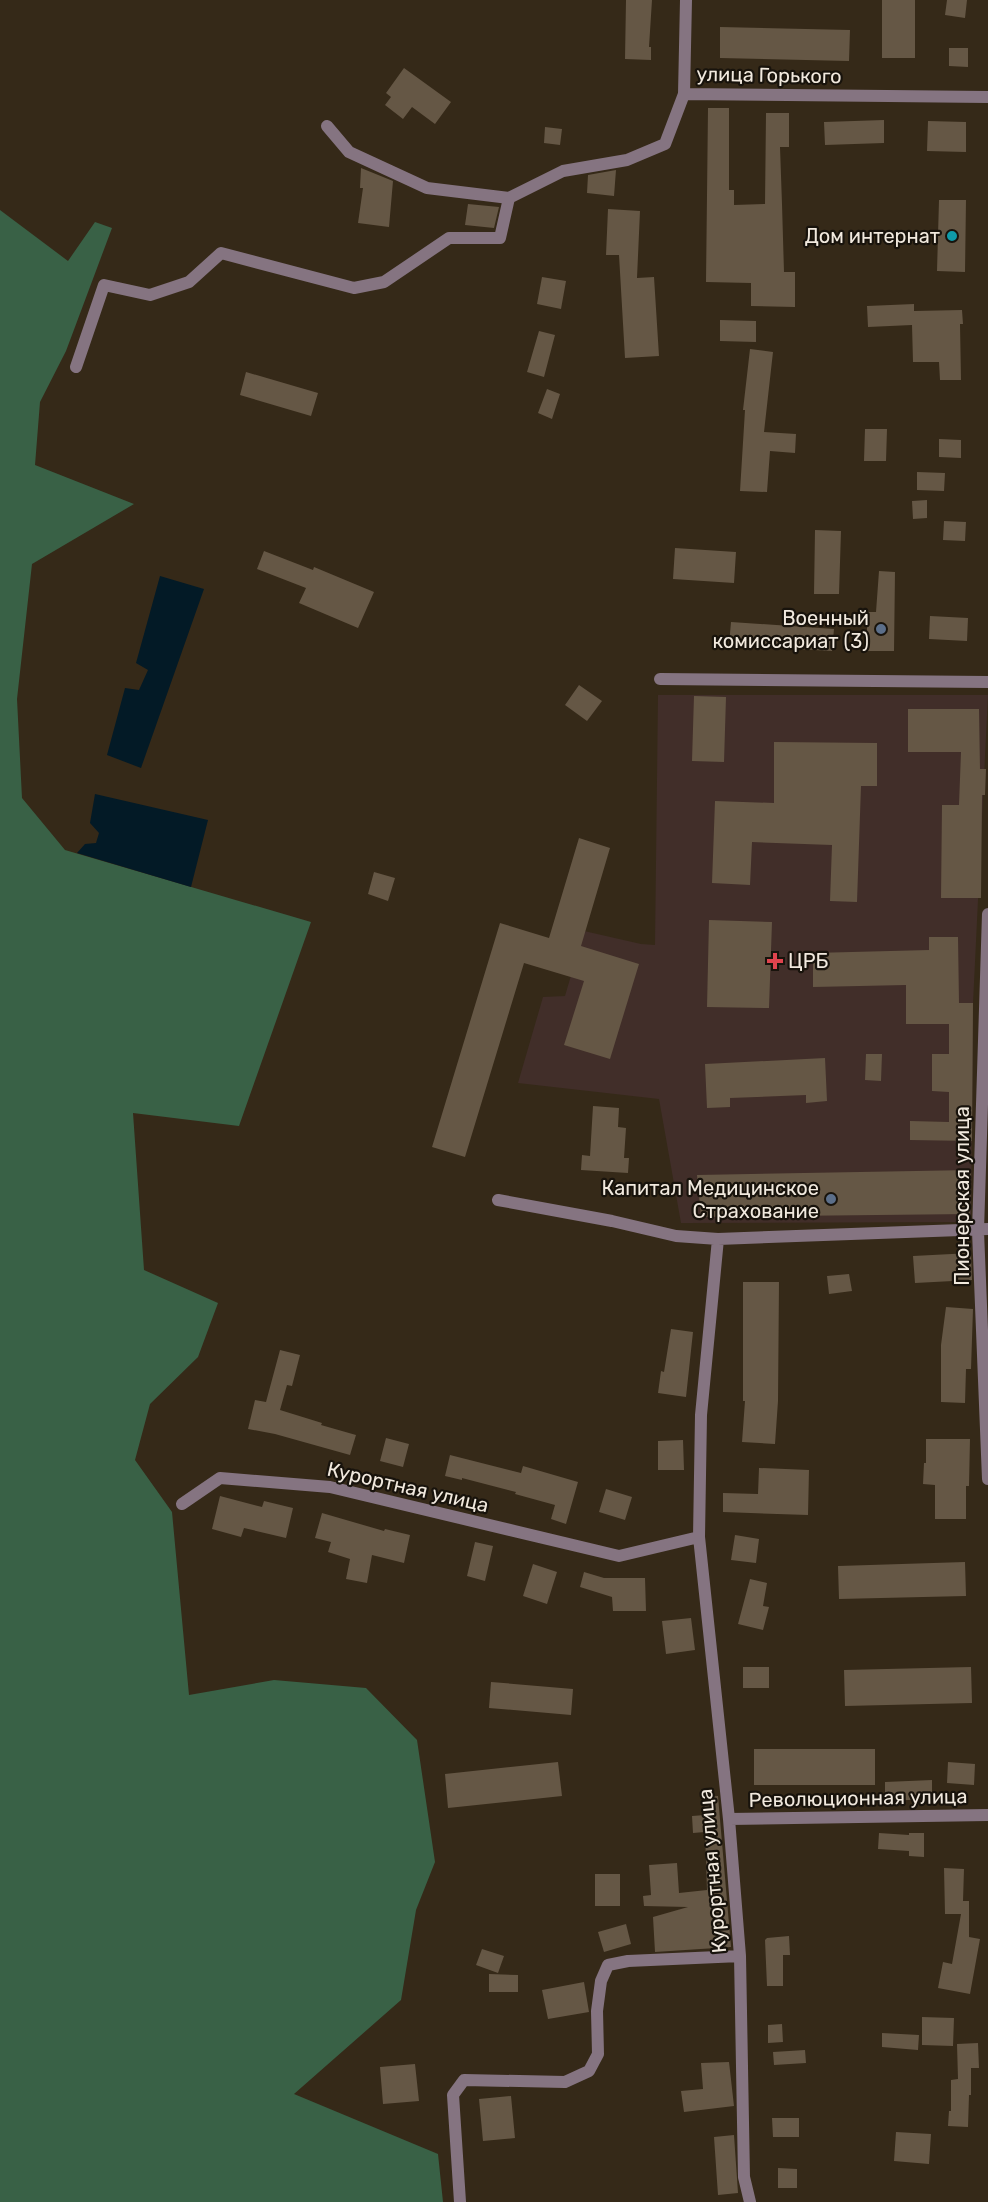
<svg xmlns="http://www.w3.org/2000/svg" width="988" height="2202" viewBox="0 0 988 2202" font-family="Rubik,sans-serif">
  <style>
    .medical { fill: #412e29 }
    .forest { fill: #396146 }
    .water { fill: #031a26 }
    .building { fill: #655745 }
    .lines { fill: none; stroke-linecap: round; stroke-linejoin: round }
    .street { stroke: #857481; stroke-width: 12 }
    .culture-dot { fill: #0f9aa8; stroke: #18130c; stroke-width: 2 }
    .service-dot { fill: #5c6f8a; stroke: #18130c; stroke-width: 2 }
    .health-dot { fill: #e0444e; stroke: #18130c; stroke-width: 2 }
    .labels { text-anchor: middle; stroke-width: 4.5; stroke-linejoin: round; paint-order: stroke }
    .street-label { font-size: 20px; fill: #f1e9de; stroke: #18130c }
    .poi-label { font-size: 20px; fill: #f1e9de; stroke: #18130c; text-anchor: end }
  </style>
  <rect width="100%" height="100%" fill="#352918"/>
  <path class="medical" d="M658 695H988L973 1003 971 1222 681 1223 659 1099 518 1083 543 997 565 996 584 931 641 944 655 945Z"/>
  <path class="forest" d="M0 210 68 261 95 222 112 228 66 351 40 402 35 465 134 504 32 564 17 699 22 798 65 850 311 922 239 1126 133 1113 144 1270 218 1303 198 1357 150 1404 135 1460 172 1512 189 1695 274 1680 366 1688 417 1740 435 1862 416 1910 401 2000 294 2094 438 2154 443 2202H0Z"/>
  <path class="water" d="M160 576 204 589 141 768 107 755 125 688 139 690 148 670 136 663Z
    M95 794 208 820 191 887 77 853 85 844 96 843 99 833 90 823Z"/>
  <path class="building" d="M626 0H652L649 47H651V60L625 59Z
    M882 0H915V58H882Z
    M947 0H967L965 18 945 15Z
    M720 27 850 30 849 61 720 58Z
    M949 48H968V67L949 66Z
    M404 68 451 102 435 124 412 107 403 119 385 105 391 97 386 93Z
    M708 108H729V190H734V205L765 204 766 113H789V147H780L782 204 784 272H795V307L751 306V283L706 282Z
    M884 120V143L825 145 824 122Z
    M928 121 966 122V152L927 151Z
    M545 127 562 129 560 145 544 143Z
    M361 168 393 181 389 227 358 223 363 188H360Z
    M616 170 614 196 587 193 588 175Z
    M939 200H966L965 272 937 271Z
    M468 204 499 207 494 228 465 225Z
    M608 209 640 211 637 278 654 277 659 356 625 358 619 255H606Z
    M542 277 566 281 561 309 537 304Z
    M914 304V311L962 310 963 324H960L961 380H940L939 362H913L912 325 868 327 867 306Z
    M720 320 756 321V342L720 341Z
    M539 331 555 335 544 377 527 372Z
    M750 349 773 352 764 432 796 434 795 453 770 451 767 492 740 491 745 410H743Z
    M246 372 318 393 311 416 240 395Z
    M547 389 560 394 552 419 538 413Z
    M865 429H887L886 461H864Z
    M939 439 961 440V458L939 457Z
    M917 472 945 473 944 491 917 490Z
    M927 500V518L913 519 912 501Z
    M944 521 966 522 965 541 943 540Z
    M815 530 841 531 839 594H814Z
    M675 548 736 552 734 583 673 579Z
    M264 551 313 570 314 567 374 592 358 628 299 603 306 588 257 569Z
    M879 571 895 572 894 651H867V612H876Z
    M930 616 968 618 967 641 929 639Z
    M731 622 834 629 832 651 729 645Z
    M579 685 602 701 587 721 565 705Z
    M694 696 726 697 724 762 692 761Z
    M908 709H979L980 769H986L985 795H982L981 898H941L942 805H959L961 752H908Z
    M774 742 877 743V786H861L857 902 830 901 832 845 752 842 750 885 712 883 715 801 774 803Z
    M579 838 610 848 581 946 639 964 610 1059 564 1045 584 981 524 963 465 1157 432 1147 500 923 549 938Z
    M374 872 395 878 388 901 368 894Z
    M709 920 772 922 769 1008 707 1007Z
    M929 937H958L959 1003H973L972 1141 910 1140V1121L949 1122V1092L932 1091V1054H949V1024H906V985L813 987V953L929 950Z
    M866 1054H882L881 1081 865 1080Z
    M825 1058 827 1101 806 1103V1095L730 1098V1107L707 1108 705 1064Z
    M593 1106 619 1108 618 1127 626 1128 624 1158H629L628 1173 581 1170 582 1155 590 1156Z
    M971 1170 970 1214 701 1217 697 1175Z
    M971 1253 972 1280 915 1283 913 1256Z
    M849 1274 852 1291 829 1294 827 1276Z
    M743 1282H779L778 1401 775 1444 742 1442 745 1401H743Z
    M946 1307 973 1309 971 1369H966L965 1403 941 1402V1345Z
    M671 1329 693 1332 686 1397 658 1393 661 1371 664 1372Z
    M280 1350 300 1355 292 1386 287 1385 280 1410 322 1423 321 1425 356 1435 350 1455 275 1434 248 1429 255 1400 266 1402Z
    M386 1438 409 1444 403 1467 380 1461Z
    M926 1439H970L969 1486H966V1519H935V1485L923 1484 924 1463H926Z
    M683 1440 684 1470H658V1441Z
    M450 1455 521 1473 523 1466 578 1482 566 1524 551 1519 555 1505 515 1494 516 1492 462 1478V1480L445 1476Z
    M759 1468 809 1470 808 1515 723 1512V1493L758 1494Z
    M606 1489 632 1497 625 1520 599 1512Z
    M220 1496 262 1507 264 1501 293 1508 286 1538 244 1528 241 1537 212 1529Z
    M322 1513 384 1531 385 1529 410 1535 404 1563 372 1555 367 1583 346 1579 350 1559 328 1552 331 1542 315 1538Z
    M735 1535 759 1539 756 1563 731 1560Z
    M475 1542 493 1546 485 1581 467 1576Z
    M965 1562 966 1596 839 1599 838 1566Z
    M533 1564 557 1572 547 1604 523 1596Z
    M584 1572 604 1578H645L646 1611H613L612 1597 580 1587Z
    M750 1579 767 1583 763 1606 769 1607 763 1630 738 1624Z
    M691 1618 695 1650 666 1654 662 1621Z
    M743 1667H769V1688H743Z
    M971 1667 972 1703 845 1706 844 1670Z
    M491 1682 573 1689 571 1715 489 1708Z
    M754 1749H875V1785H754Z
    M558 1762 562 1796 448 1808 445 1774Z
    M948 1762 975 1764 974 1785 947 1783Z
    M932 1780V1799L885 1801V1782Z
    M718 1796 731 1947 655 1952 653 1917 688 1907 644 1906 643 1896 651 1895 649 1865 677 1863 679 1893 707 1890 705 1832 693 1833 692 1816 705 1815 704 1797Z
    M879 1833 909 1835V1833H924V1857L909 1856V1851L878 1849Z
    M944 1868 964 1869 963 1901H969V1937L980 1939 970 1994 938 1988 943 1962 952 1964 961 1914H945Z
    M595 1874H620V1906H595Z
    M626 1924 631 1944 604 1952 598 1932Z
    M789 1936 790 1955H783V1986H767L765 1940 767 1938Z
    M482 1949 504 1956 498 1973 476 1965Z
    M489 1974 518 1975V1992H489Z
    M584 1982 589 2012 548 2019 542 1990Z
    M922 2017 954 2018 953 2046 922 2045Z
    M782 2024 783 2042 768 2043V2025Z
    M882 2033 919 2035 918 2050 882 2047Z
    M978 2043 979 2068H971V2095H969L968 2127 948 2126 949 2111H951V2080L958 2079 957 2044Z
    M805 2050 806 2063 774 2065 773 2052Z
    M729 2062 734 2106 684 2112 681 2091 703 2089 701 2063Z
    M415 2064 419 2101 383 2104 380 2067Z
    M511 2096 515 2138 483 2141 479 2099Z
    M772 2118H799V2137H773Z
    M896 2132 931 2134 929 2164 894 2161Z
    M734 2135 738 2193 718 2195 714 2137Z
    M778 2168 797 2169V2188H778Z"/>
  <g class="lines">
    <path class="street" d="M684 94 686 0
      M327 126 349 152 427 188 509 198 563 171 627 160 665 144 684 94 988 97
      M76 367 104 285 150 295 189 282 221 253 354 288 384 282 449 238H500L509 198
      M660 679 988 682
      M988 914 978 1231 988 1479
      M498 1200 612 1221 676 1236 718 1239 988 1229
      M718 1239 701 1415 699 1537 729 1819 740 1956 744 2177 750 2202
      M182 1504 220 1478 330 1487 619 1556 699 1537
      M729 1819 988 1815
      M460 2202 453 2095 464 2080 565 2082 589 2071 598 2054 597 2011 601 1981 608 1965 628 1961 740 1956"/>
  </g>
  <circle class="culture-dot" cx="952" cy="236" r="6"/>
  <g class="service-dot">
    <circle cx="881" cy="629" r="6"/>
    <circle cx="831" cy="1199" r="6"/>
  </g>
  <path class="health-dot" d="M772 952h6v6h6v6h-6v6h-6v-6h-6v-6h6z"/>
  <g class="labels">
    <g class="street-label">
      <text transform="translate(769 75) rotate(1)" y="7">улица Горького</text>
      <text transform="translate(962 1196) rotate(-90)" y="7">Пионерская улица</text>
      <text transform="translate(408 1487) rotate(13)" y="7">Курортная улица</text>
      <text transform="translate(858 1798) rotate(-1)" y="7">Революционная улица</text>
      <text transform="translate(712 1871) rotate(-95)" y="7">Курортная улица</text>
    </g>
    <g class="poi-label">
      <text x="940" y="243">Дом интернат</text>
      <text x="869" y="625">Военный<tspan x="869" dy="23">комиссариат (3)</tspan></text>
      <text x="788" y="968" text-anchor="start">ЦРБ</text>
      <text x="819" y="1195">Капитал Медицинское<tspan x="819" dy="23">Страхование</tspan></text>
    </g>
  </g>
</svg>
